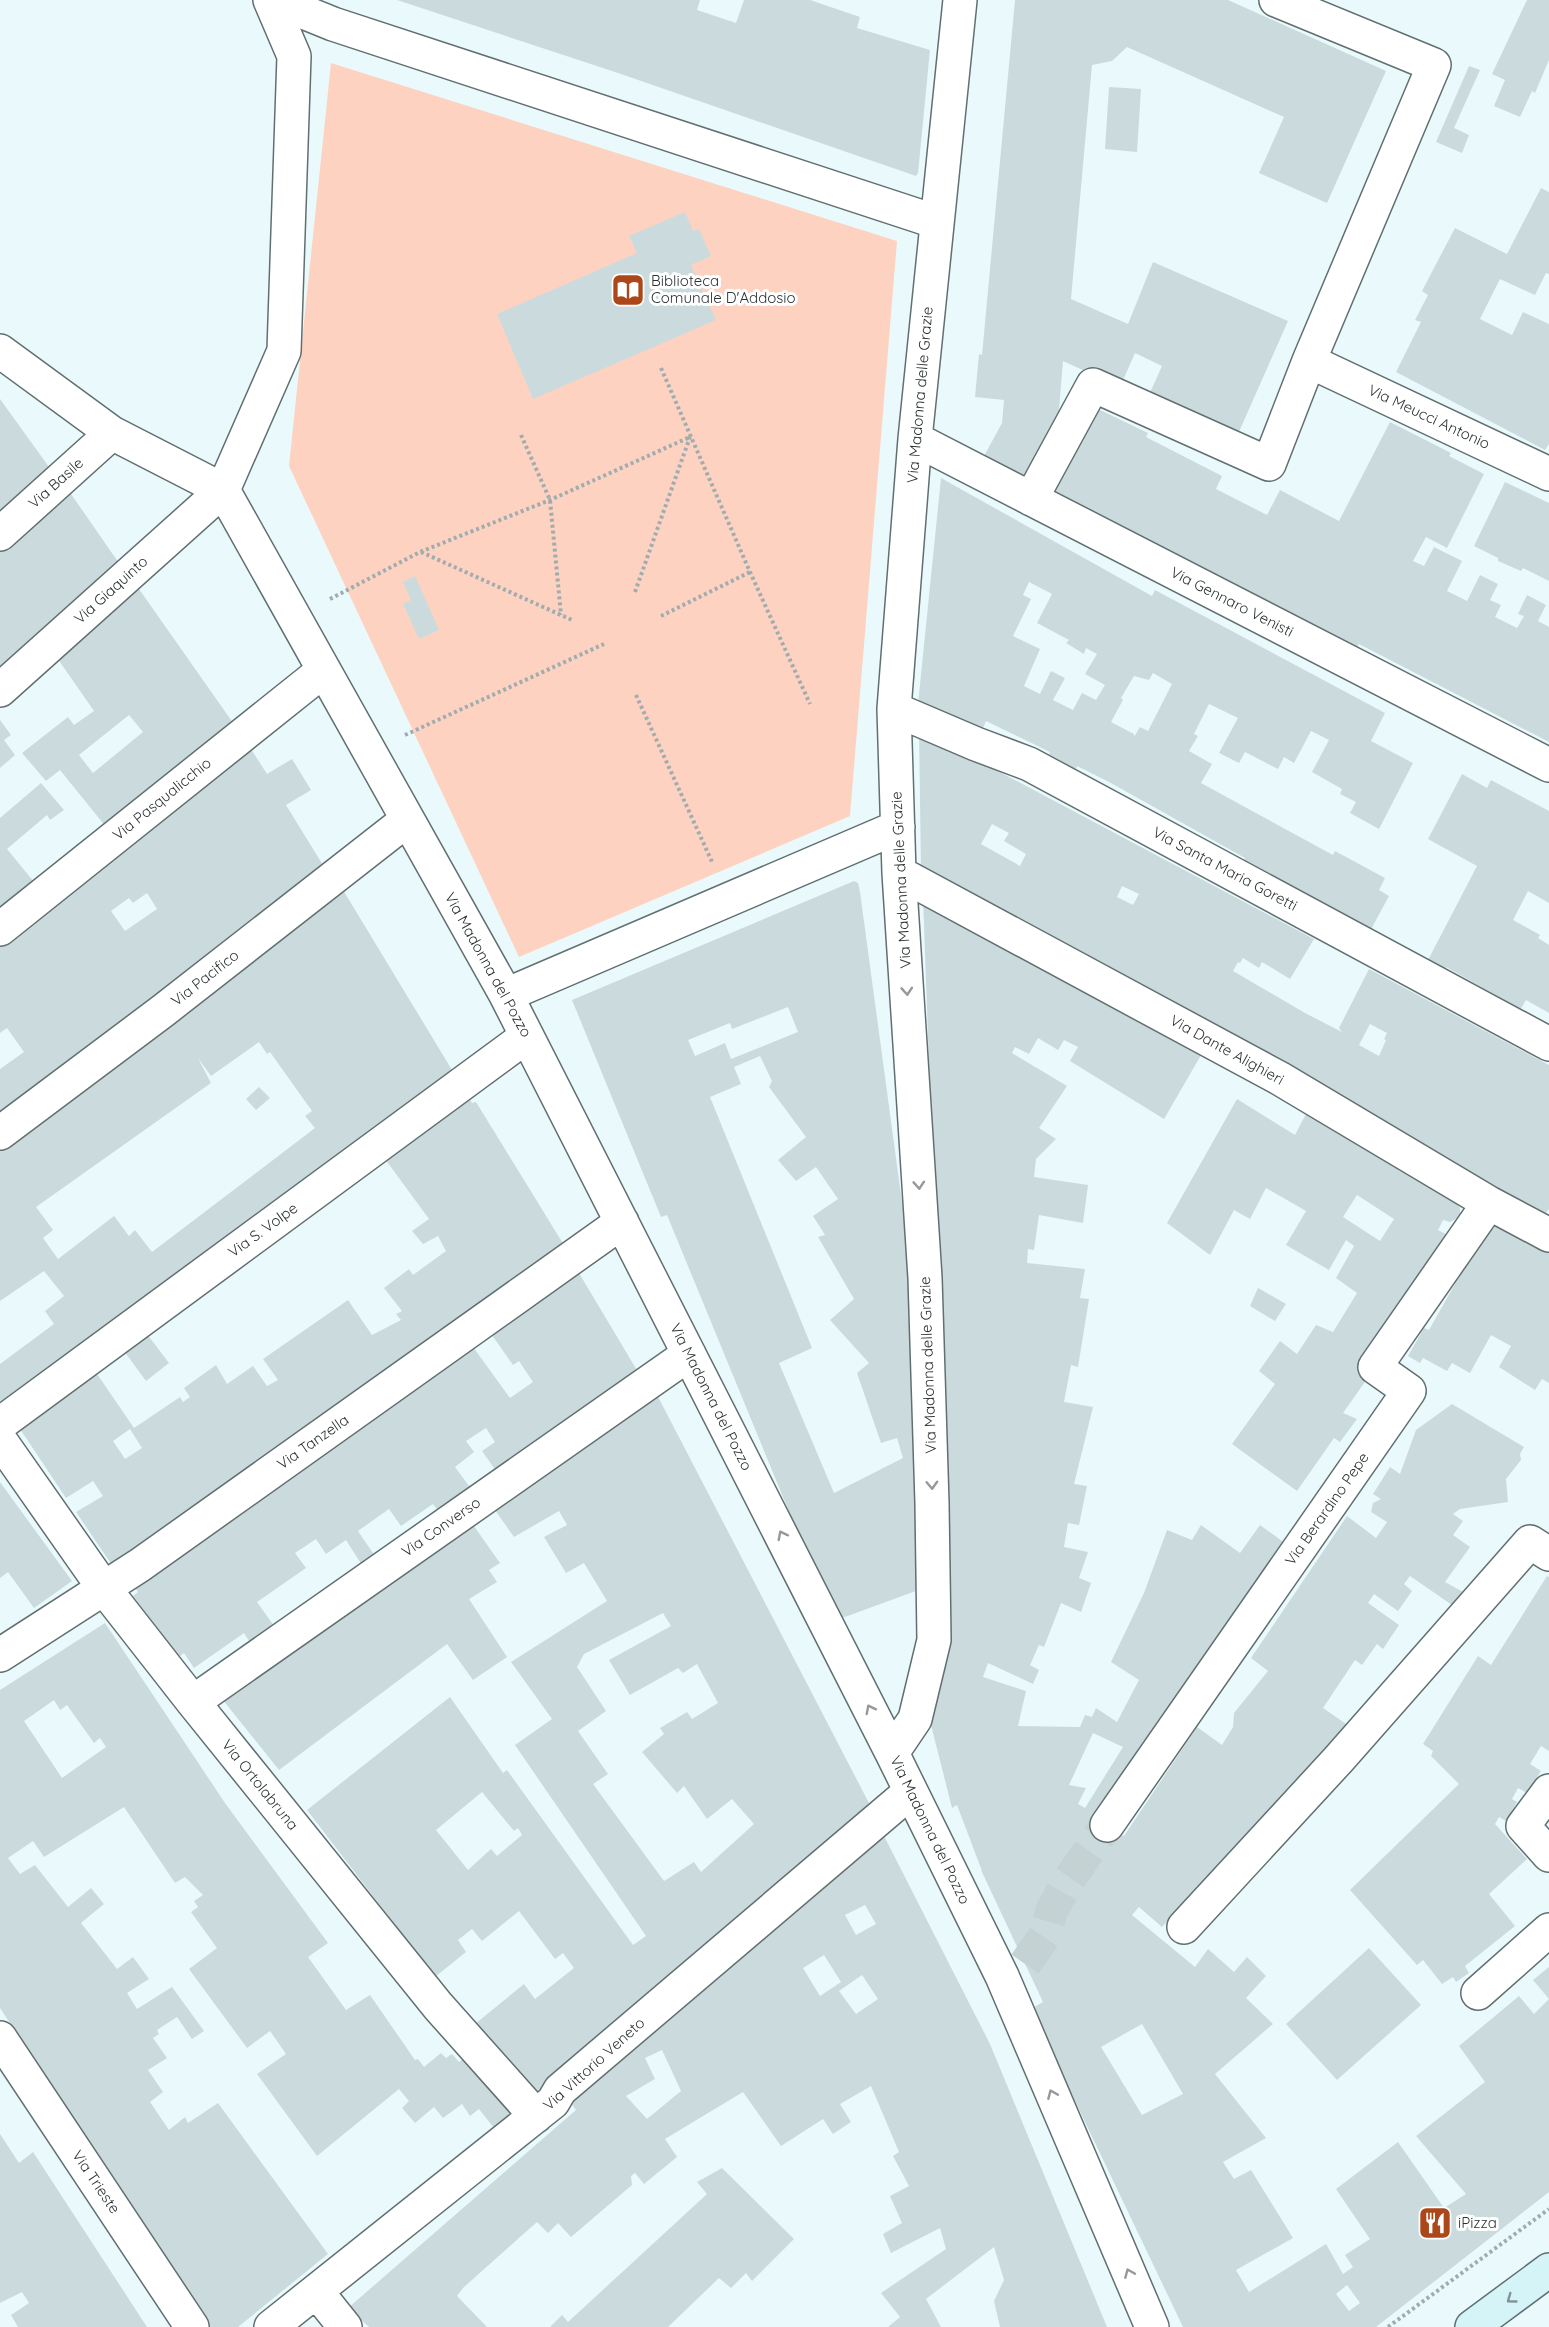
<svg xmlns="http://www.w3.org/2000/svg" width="1549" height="2327" viewBox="0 0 1549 2327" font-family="Quicksand,sans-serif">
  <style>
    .park { fill: #fed2c1 }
    .building { fill: #cbdbdd; fill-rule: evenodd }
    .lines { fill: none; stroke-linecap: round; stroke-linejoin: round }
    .street-tunnel { stroke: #c4d2d4; stroke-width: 33; stroke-dasharray: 33 16; stroke-linecap: butt }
    .street-casing { stroke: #616f71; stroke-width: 36 }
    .secondary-casing { stroke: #616f71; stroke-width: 36 }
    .path { stroke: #a0acae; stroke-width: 4; stroke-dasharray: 3 3; stroke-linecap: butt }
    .street { stroke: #fff; stroke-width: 33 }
    .secondary { stroke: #d5f4f8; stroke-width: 33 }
    .oneway { stroke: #969899 }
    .oneway2 { stroke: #809396 }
    .labels { text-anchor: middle; stroke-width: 6; stroke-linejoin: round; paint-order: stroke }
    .poi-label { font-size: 15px; fill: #2c3233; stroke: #fff; text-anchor: start }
    .street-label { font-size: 15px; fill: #2c3233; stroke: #fff }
  </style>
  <rect width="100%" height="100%" fill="#eafafc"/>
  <path class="park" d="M331 63 897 241 850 816 519 957 289 466Z"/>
  <path class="building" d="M397 0H700L697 10 736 23 744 0H810L860 17 857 28 930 50 918 173 916 176 618 73Z
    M1015 0H1228L1386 71 1327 203 1259 173 1284 117 1127 47 1112 61 1092 65 1071 299 1128 324 1153 262 1288 321 1238 434 1170 401 1168 406 1148 397 1162 366 1135 353 1120 387 1063 361 1059 410 1024 480 983 458 1002 423 1004 400 975 397 979 354 982 355Z
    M1527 0H1549V60L1535 93 1532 91 1520 117 1494 106 1505 80 1492 74Z
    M1469 66 1480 70 1454 128 1469 135 1462 153 1436 142Z
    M1109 87 1141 89 1137 152 1105 149Z
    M1541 188 1549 192V274L1546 273 1535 295 1500 279 1480 319 1512 335 1523 312 1549 324V444L1545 450 1396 372 1421 322 1415 320 1428 295 1422 291 1455 228 1507 254Z
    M685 212 693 231 699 229 711 256 691 265 716 320 533 399 497 314 637 253 629 236Z
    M0 399 49 467 0 512Z
    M1098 409 1148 433 1146 437 1222 476 1216 489 1267 515 1280 490 1339 521 1390 422 1451 453 1449 456 1484 474 1447 548 1426 537 1413 561 1424 566 1434 547 1462 561 1447 591 1467 601 1480 575 1498 584 1490 600 1501 605 1495 617 1517 628 1524 616 1518 614 1527 595 1546 605 1538 621 1549 627V742L1359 644 1356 649 1054 492Z
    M941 478 1152 596 1155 590 1385 713 1371 741 1413 763 1379 829 1350 813 1356 802 1340 794 1342 789 1312 772 1329 740 1311 731 1294 763 1284 757 1278 769 1245 752 1239 763 1219 753 1238 718 1209 704 1194 734 1198 736 1189 751 1212 764 1201 783 1333 855 1335 851 1385 878 1379 890 1389 896 1369 933 1242 863 1245 858 1109 782 1077 766 1076 769 1049 754 1050 752 986 721 980 736 918 704ZM1029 582 1052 594 1037 623 1069 640 1066 643 1084 654 1086 648 1097 654 1085 674 1105 685 1096 700 1082 693 1073 710 1053 700 1065 678 1051 671 1040 694 1024 686 1040 649 1013 636 1031 599 1023 595ZM1153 673 1172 684 1148 731 1140 727 1134 737V734L1111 722 1123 700 1121 698 1134 676 1149 680Z
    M62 481 121 566 0 675V539Z
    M1505 482 1549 503V581L1523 568 1521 571 1498 561V558L1474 546Z
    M415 576 439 630 419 639 403 604 411 600 403 582Z
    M132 579 238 730 106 827 60 770 46 781 22 753 68 717 74 725 94 711 53 652ZM129 715 143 732 93 773 79 755Z
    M0 720 11 735 4 740 15 755 0 768Z
    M919 729 1314 939 1290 979 1262 962 1259 968 1243 958 1240 963 1238 962 1233 971 1305 1013 1342 1032 1339 1028 1369 969 1549 1065V1209L1543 1217 921 871ZM992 824 1009 833 1004 841 1026 854 1020 866 981 844ZM1122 886 1139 894 1133 905 1117 897ZM1370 1024 1387 1033 1384 1039 1386 1040 1379 1056 1359 1045Z
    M249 746 267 774 292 759 311 790 286 805 326 870 0 1119V1069L24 1052 7 1028 0 1033V946ZM147 893 157 909 125 931 111 911 129 898 133 903Z
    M1462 774 1487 788 1491 780 1549 811V903L1528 891 1513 920 1540 935 1538 938 1549 945V1013L1526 1000 1519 1012 1501 1002 1503 999 1446 967 1445 970 1428 960 1477 866 1428 839Z
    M41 783 64 810 50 820 47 815 7 849 39 888 0 919V818Z
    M854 881 858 883 860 892 911 1269 924 1588 834 1621 667 1215 661 1217 572 1000ZM788 1007 798 1032 731 1059 725 1043 695 1056 688 1040 730 1023 732 1029ZM760 1056 772 1081 769 1087 806 1137 778 1160 796 1181 816 1167 838 1199 813 1216 825 1235 818 1237 854 1299 830 1320 869 1363 857 1373 881 1443 897 1438 903 1458 834 1493 779 1363 812 1348 710 1097 741 1084 734 1067Z
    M340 885 472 1103 476 1102 567 1250 116 1571 76 1512 103 1496 93 1481 66 1498 16 1423 93 1368 134 1428 180 1397 183 1402 190 1397 184 1388 216 1365 227 1384 253 1366 267 1386 278 1380 263 1359 348 1300 372 1335 401 1320 396 1314 402 1311 384 1288 409 1269 413 1275 446 1251 438 1236 423 1244 412 1231 429 1219 385 1159 4 1407 0 1400V1364L54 1324 45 1311 64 1296 44 1271 0 1301V1145ZM259 1042 267 1054 270 1052 312 1111 305 1116 315 1128 152 1252 135 1230 129 1236 114 1216 58 1259 43 1238 53 1230 36 1207 211 1083 198 1058 211 1076ZM130 1429 142 1448 125 1459 113 1441Z
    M923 898 1204 1050 1164 1119 1070 1061 1078 1047 1064 1040 1058 1050 1038 1038 1029 1054 1015 1047 1012 1053 1067 1086 1039 1128 1056 1139 1036 1159 1034 1177 1088 1185 1083 1223 1039 1215 1034 1250 1028 1249 1027 1263 1085 1269 1080 1298 1089 1299 1078 1367 1071 1365 1064 1402 1093 1407 1074 1484 1087 1486 1079 1525 1068 1523 1064 1547 1088 1552 1079 1578 1091 1583 1081 1612 1061 1603 1044 1647 1039 1645 1030 1665 1039 1670 1033 1684 988 1663 983 1677 1026 1691 1018 1726 1080 1727 1085 1715 1092 1717 1096 1708 1117 1722 1139 1680 1111 1662 1144 1593 1167 1530 1192 1540 1201 1525 1240 1553 1260 1525 1289 1546 1096 1818 1124 1836 1197 1727 1222 1745 1233 1727 1234 1713 1268 1671 1251 1658 1347 1516 1376 1538 1387 1522 1371 1512 1373 1503 1381 1499 1373 1494 1390 1467 1400 1474 1416 1430 1452 1404 1524 1447 1520 1454 1521 1460 1506 1479 1508 1502 1460 1509 1453 1514 1463 1521 1453 1535 1470 1547 1445 1582 1463 1592 1452 1605 1410 1576 1404 1584 1412 1591 1398 1611 1374 1594 1368 1603 1399 1625 1383 1649 1377 1644 1362 1665 1355 1660 1323 1708 1349 1726 1162 1927 1139 1907 1132 1915 1195 1967 1208 1949 1234 1972 1247 1957 1266 1976 1246 1998 1273 2024 1215 2074 1266 2138 1223 2162 1234 2179 1251 2170 1293 2238 1236 2270 1249 2292 1326 2244 1343 2274 1353 2267 1345 2255 1370 2239 1336 2189 1398 2142 1444 2208 1466 2194 1416 2136 1485 2082 1459 2046 1519 1996 1534 2014 1549 1999 1533 1980 1549 1967V2192L1376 2327H1183L1031 2009 1043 2002 981 1870 982 1871 957 1805 952 1808 930 1721 931 1119ZM1093 1733 1123 1747 1085 1808 1078 1804 1086 1788 1069 1785ZM1142 2024 1183 2094 1142 2115 1101 2047ZM1347 2285 1360 2303 1349 2311 1336 2294Z
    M259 1087 270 1098 256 1110 246 1099Z
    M1237 1099 1295 1135 1309 1108 1404 1160 1398 1170 1456 1202 1460 1208V1214L1456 1219 1450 1222 1443 1220 1438 1230 1446 1234 1419 1275 1379 1362 1343 1413 1357 1419 1340 1442 1334 1438 1297 1491 1232 1444 1275 1384 1259 1371 1280 1341 1297 1354 1316 1325 1333 1332 1357 1293 1336 1278 1354 1246 1346 1240 1329 1270 1286 1245 1306 1211 1266 1188 1250 1219 1234 1210 1210 1255 1167 1223ZM1357 1195 1394 1219 1380 1241 1343 1217Z
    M1495 1213 1549 1244V1383L1542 1379 1535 1390 1499 1367 1511 1346 1491 1335 1470 1373 1452 1363 1447 1371 1423 1358 1420 1363 1408 1356 1424 1328 1429 1330Z
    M576 1268 641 1377 501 1478 482 1451 495 1442 486 1428 466 1441 474 1452 455 1467 475 1494 443 1517 433 1504 401 1526 389 1509 358 1531 379 1562 365 1570 346 1540 326 1554 316 1539 295 1553 306 1568 257 1602 277 1630 253 1647 244 1633 194 1668 184 1653 179 1657 133 1596 138 1592 132 1583 468 1340 510 1398 533 1382 519 1361 513 1365 487 1328Z
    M1258 1288 1286 1304 1275 1321 1250 1306Z
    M147 1334 169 1363 146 1381 124 1351Z
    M654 1389 870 1805 535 2103 475 2024 524 1984 535 1999 574 1968 563 1953 555 1959 519 1911 482 1941 472 1929 458 1940 466 1952 435 1977 307 1810 450 1697 503 1773 507 1770 633 1945 646 1936 515 1745 552 1719 511 1662 607 1601 584 1563 566 1573 544 1537 567 1525 559 1511 514 1537 490 1503ZM663 1613 671 1626 609 1660 630 1695 678 1668 683 1673 697 1664 718 1703 692 1719 687 1712 660 1728 664 1734 642 1752 677 1793 684 1786 707 1819 732 1799 754 1824 701 1872 694 1862 664 1881 593 1784 608 1774 578 1731 606 1711 577 1667 584 1654ZM482 1792 514 1831 518 1828 522 1835 497 1856 491 1849 468 1870 436 1830Z
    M0 1482 72 1581 34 1608 8 1572 0 1578Z
    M469 1519 500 1563 489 1570 497 1582 469 1599 507 1657 473 1680 447 1644 279 1770 218 1694Z
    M1547 1576 1549 1577V1751L1541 1746 1530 1764 1541 1771 1527 1793 1518 1788 1512 1799 1517 1802 1506 1821 1499 1817 1495 1824 1527 1859 1489 1894 1515 1926 1465 1966 1469 1973 1456 1982 1453 1977 1442 1984 1423 1960 1417 1965 1350 1890 1459 1784 1431 1756 1433 1751 1423 1744 1478 1656 1491 1665Z
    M105 1623 225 1803 328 1943 308 1957 346 2010 370 1995 415 2060 418 2059 424 2067 441 2053 446 2058 452 2054 459 2062 471 2052 517 2111 494 2128 479 2109 470 2116 462 2104 443 2118 434 2107 415 2123 402 2108 409 2101 399 2089 317 2156 257 2074 286 2054 270 2031 247 2048 189 1969 217 1948 191 1912 198 1907 194 1901 203 1895 185 1877 175 1883 124 1807 44 1857 33 1841 8 1858 20 1874 35 1865 68 1907 91 1888 104 1904 81 1923 117 1969 133 1957 149 1979 127 1993 137 2009 172 1987 204 2031 192 2039 177 2017 157 2030 159 2034 153 2038 167 2058 148 2070 163 2092 150 2102 169 2130 185 2117 188 2123 218 2103 328 2254 238 2327H210L0 2008V1690ZM54 1700 60 1710 67 1705 94 1743 100 1738 106 1747 62 1778 24 1721Z
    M882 1832 990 2044 1107 2327H1000L994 2301 1004 2280 994 2247 926 2299 941 2327H888L900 2317 881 2293 946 2249 940 2228 891 2253 883 2234 902 2223 890 2196 909 2186 893 2156 899 2152 871 2086 840 2104 851 2122 833 2134 823 2119 781 2146 743 2092 665 2139 677 2157 644 2184 635 2173 631 2176 632 2185 571 2237 558 2223 548 2233 537 2222 463 2288 457 2296 487 2327H369L348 2308 576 2110 566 2097ZM865 1905 876 1924 856 1935 845 1915ZM824 1955 841 1982 820 1996 803 1968ZM862 1975 878 1999 856 2014 839 1991ZM662 2050 681 2091 647 2119 626 2096 655 2079 645 2058Z
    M1369 1948 1421 2005 1337 2080 1286 2024Z
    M0 2134 19 2163 33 2152 147 2327H18L11 2315 29 2303 22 2292 0 2303Z
    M722 2168 794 2239 752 2281 746 2273 731 2288 719 2278 668 2327H550L562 2315 568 2322 707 2194 697 2182Z"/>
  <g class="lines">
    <path class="street-tunnel" d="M1025 1964 1044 1937 1052 1910 1068 1881 1107 1825"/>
    <defs>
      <path id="street" d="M274 0 333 24 937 222
        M0 351 112 433 223 490
        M1309 361 1549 474
        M915 439 1549 765
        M223 490 506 995 892 1753 1002 1976 1152 2327
        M1031 499 1093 385 1269 464 1309 361 1434 65 1276 0
        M0 534 112 433
        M0 690 223 490 284 351 294 56 270 0
        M894 709 976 744 1029 764 1549 1044
        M899 873 1279 1078 1489 1203 1549 1235
        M0 929 324 670
        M506 995 898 827
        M0 1133 164 1010 407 820
        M0 1424 527 1036
        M0 1440 103 1587 193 1702 438 2006 536 2116
        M0 1655 140 1565 622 1222
        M193 1702 689 1354
        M892 1753 915 1719 934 1640 932 1503 925 1278 899 873 894 709 915 439 960 0
        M1549 1791 1523 1826 1549 1855
        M1107 1825 1409 1391 1375 1367 1489 1203
        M1184 1927 1338 1760 1530 1542 1549 1554
        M1478 1993 1549 1930
        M0 2038 192 2327
        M317 2292 345 2327
        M271 2327 553 2102 560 2090 910 1792"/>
      <path id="secondary" d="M1472 2327 1549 2270"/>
    </defs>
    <use href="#street" class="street-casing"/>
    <use href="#secondary" class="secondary-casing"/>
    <path class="path" d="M661 368 750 572 810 704
      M521 435 550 500 561 615
      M421 552 572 620
      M635 592 690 437
      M330 599 420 552 550 500 690 437
      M661 616 750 572
      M636 695 713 864
      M405 735 604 644
      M1388 2327 1549 2209"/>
    <use href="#street" class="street"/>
    <use href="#secondary" class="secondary"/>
  </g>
  <defs><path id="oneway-chevron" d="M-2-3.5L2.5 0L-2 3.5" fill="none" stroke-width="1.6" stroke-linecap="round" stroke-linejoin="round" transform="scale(1.5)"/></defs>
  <g class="oneway">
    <use href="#oneway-chevron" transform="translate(907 991) rotate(86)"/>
    <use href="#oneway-chevron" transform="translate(919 1185) rotate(86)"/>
    <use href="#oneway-chevron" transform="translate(932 1485) rotate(88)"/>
    <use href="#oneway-chevron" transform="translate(782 1535) rotate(-117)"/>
    <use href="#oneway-chevron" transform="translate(870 1709) rotate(-117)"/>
    <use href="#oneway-chevron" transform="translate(1052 2094) rotate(-113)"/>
    <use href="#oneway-chevron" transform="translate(1129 2273) rotate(-113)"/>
  </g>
  <use class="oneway2" href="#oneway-chevron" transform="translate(1511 2299) rotate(144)"/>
  <defs>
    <symbol id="library-square" viewBox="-11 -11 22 22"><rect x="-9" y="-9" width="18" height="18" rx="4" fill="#ac4719" stroke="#fff"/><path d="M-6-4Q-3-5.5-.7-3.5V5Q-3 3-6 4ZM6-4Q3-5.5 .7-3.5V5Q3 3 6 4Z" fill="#fff"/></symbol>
    <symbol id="restaurant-square" viewBox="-11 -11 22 22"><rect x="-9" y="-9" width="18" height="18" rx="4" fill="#ac4719" stroke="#fff"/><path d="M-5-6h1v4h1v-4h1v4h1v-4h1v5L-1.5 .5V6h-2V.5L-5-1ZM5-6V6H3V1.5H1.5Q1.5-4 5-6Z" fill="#fff"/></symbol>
  </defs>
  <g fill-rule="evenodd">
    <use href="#library-square" x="609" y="271" width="38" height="38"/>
    <use href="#restaurant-square" x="1416" y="2204" width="38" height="38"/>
  </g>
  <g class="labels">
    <g class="poi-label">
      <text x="651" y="286">Biblioteca<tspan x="651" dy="17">Comunale D'Addosio</tspan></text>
      <text x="1458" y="2228">iPizza</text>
    </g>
    <g class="street-label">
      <text transform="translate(920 395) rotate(-85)" y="5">Via Madonna delle Grazie</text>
      <text transform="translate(1429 417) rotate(25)" y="5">Via Meucci Antonio</text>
      <text transform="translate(56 483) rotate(-42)" y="5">Via Basile</text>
      <text transform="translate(111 590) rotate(-42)" y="5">Via Giaquinto</text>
      <text transform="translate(1232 602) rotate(27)" y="5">Via Gennaro Venisti</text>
      <text transform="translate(162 799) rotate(-39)" y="5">Via Pasqualicchio</text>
      <text transform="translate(1225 869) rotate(28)" y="5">Via Santa Maria Goretti</text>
      <text transform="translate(901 880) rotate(-93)" y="5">Via Madonna delle Grazie</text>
      <text transform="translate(488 965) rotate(61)" y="5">Via Madonna del Pozzo</text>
      <text transform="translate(205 978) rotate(-38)" y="5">Via Pacifico</text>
      <text transform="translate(1227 1050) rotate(29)" y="5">Via Dante Alighieri</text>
      <text transform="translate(263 1230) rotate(-36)" y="5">Via S. Volpe</text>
      <text transform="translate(928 1365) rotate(-92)" y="5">Via Madonna delle Grazie</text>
      <text transform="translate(711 1397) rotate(63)" y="5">Via Madonna del Pozzo</text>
      <text transform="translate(313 1442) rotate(-35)" y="5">Via Tanzella</text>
      <text transform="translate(1327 1509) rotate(-55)" y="5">Via Berardino Pepe</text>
      <text transform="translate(441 1527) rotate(-35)" y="5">Via Converso</text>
      <text transform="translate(260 1785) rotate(51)" y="5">Via Ortolabruna</text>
      <text transform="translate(930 1830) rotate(64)" y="5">Via Madonna del Pozzo</text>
      <text transform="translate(594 2064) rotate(-42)" y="5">Via Vittorio Veneto</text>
      <text transform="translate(96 2182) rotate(56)" y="5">Via Trieste</text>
    </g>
  </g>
</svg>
